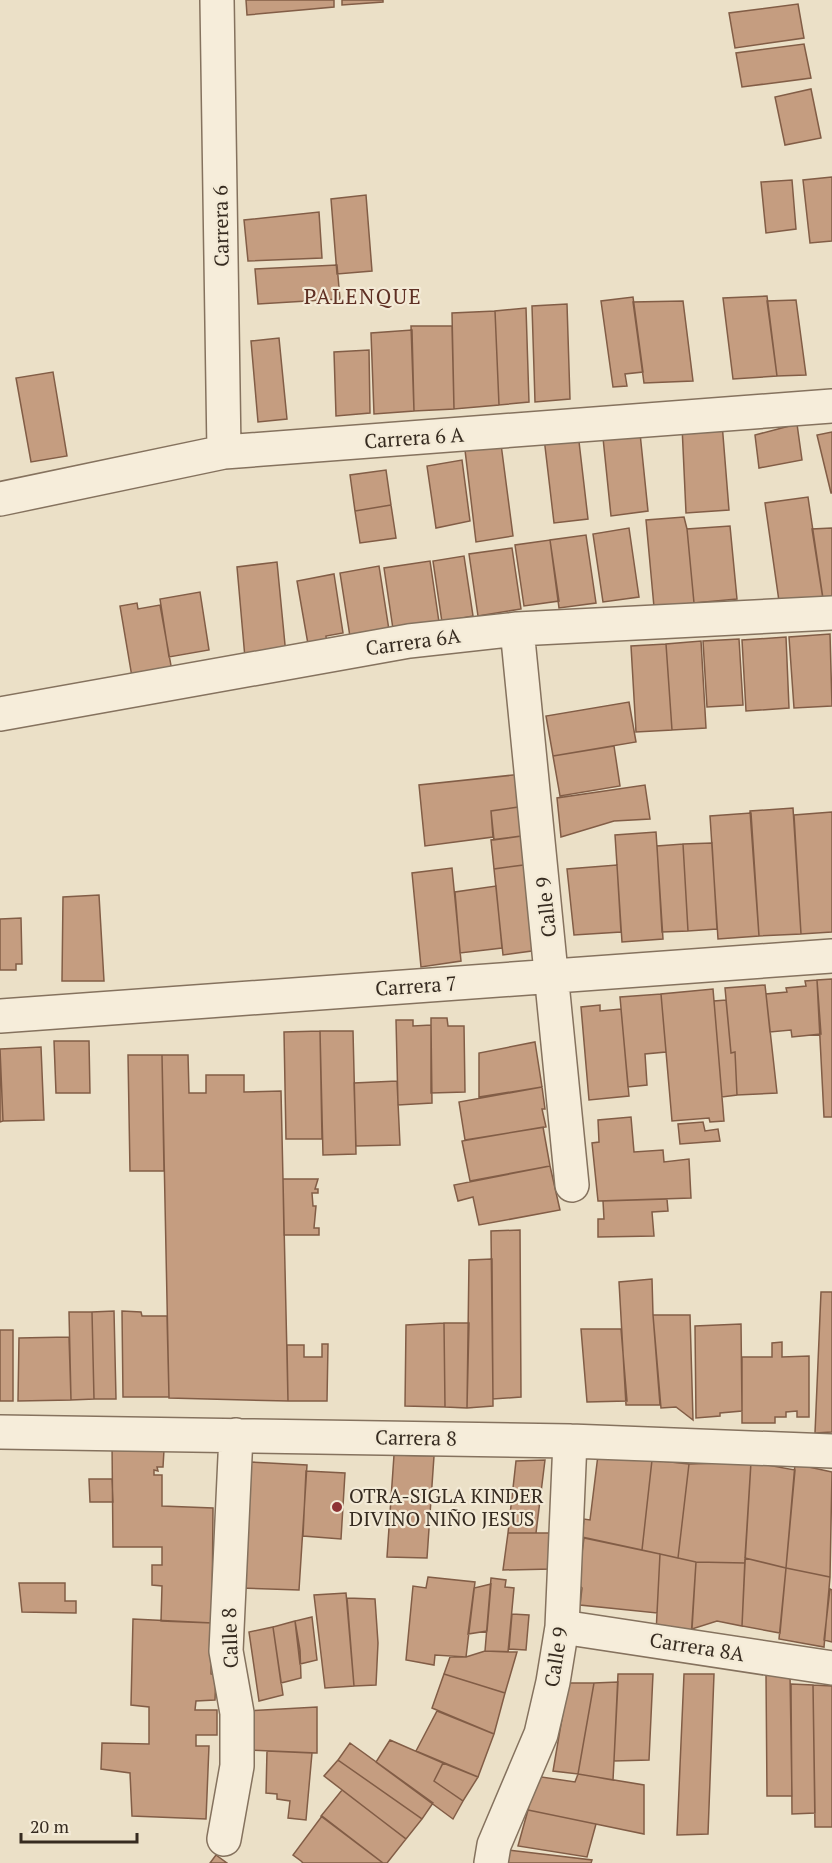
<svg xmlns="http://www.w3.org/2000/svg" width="832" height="1863" viewBox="0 0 832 1863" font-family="'PT Serif',serif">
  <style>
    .building { fill: #c59d80; stroke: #825d46; stroke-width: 1.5 }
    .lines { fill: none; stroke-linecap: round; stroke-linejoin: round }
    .minor-casing { stroke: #85725e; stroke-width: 36 }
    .minor { stroke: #f6edda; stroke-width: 33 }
    .poi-dot { fill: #8e3334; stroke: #f3ead6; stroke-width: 2 }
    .labels { text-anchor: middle; stroke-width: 4.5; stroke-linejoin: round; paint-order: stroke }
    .street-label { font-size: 20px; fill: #362b20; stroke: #f3ead6 }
    .poi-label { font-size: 20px; fill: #362b20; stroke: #f3ead6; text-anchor: start }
    .neighbourhood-label { font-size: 21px; letter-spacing: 1.5px; fill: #5f3024; stroke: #f3ead6 }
  </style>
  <rect width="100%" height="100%" fill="#ebe0c7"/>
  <path class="building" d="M246 0H334V7L247 15Z
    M342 0H383V2L342 5Z
    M798 4 804 38 735 48 729 13Z
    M804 44 811 78 742 87 736 53Z
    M811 89 821 138 785 145 775 97Z
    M832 177V241L810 243 803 180Z
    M792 180 796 229 766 233 761 182Z
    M366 195 372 271 337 274 331 199Z
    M319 212 322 258 248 261 244 220Z
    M337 265 340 299 258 304 255 269Z
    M767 296 777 376 733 379 723 298Z
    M633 297 643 372 625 374 627 386 613 387 601 301Z
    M796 300 806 375 777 376 767 301Z
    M683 301 693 381 644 383 633 302Z
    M567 304 570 399 535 402 532 306Z
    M526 308 529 402 499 405 495 311Z
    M495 311 499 405 454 409 452 313Z
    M411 326H452L454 409 414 411Z
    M412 330 414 411 374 414 371 333Z
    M279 338 287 419 258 422 251 341Z
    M369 350 370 413 336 416 334 352Z
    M53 372 67 456 31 462 16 378Z
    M722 423 729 510 686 513 682 426Z
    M797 424 802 460 759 468 755 435Z
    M832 432V493H831L817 435Z
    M578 433 588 519 554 523 544 438Z
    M640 433 648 511 611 516 603 438Z
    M501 444 513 536 476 542 465 450Z
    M462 460 470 521 436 528 427 466Z
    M386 470 391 505 355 511 350 475Z
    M808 497 825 612 780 608 765 503Z
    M391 505 396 538 360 543 355 511Z
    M684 517 687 529 694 603 654 607 646 520Z
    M730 526 737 599 694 603 687 529Z
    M629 528 639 597 603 602 593 534Z
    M832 528V612H825L812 529Z
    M586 535 596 603 559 608 550 540Z
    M550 540 559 601 524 606 515 545Z
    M512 548 521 609 478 616 469 554Z
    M464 556 473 616 442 622 433 561Z
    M430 561 439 622 393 629 384 568Z
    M277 562 286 655 245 658 237 567Z
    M379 566 389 630 351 643 340 573Z
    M334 574 343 633 326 636 327 647 309 650 297 581Z
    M200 592 209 650 169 657 160 599Z
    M137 603 138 609 160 605 172 671 132 677 120 606Z
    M830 634 832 706 794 708 789 637Z
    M786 637 789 708 746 711 742 640Z
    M739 639 743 705 707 707 703 641Z
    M701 641 706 728 672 730 666 644Z
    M666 644 672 730 636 732 631 646Z
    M629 702 636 742 553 756 546 716Z
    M614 746 620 786 560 796 553 756Z
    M523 774 525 806 491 811 493 837 425 846 419 785Z
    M645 785 650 819 614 821 561 837 557 798Z
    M525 806 528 835 494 840 491 811Z
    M793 808 801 934 759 936 750 811Z
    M832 812V932L801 934 794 815Z
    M751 813 759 936 718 939 710 816Z
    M656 832 663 939 622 942 615 835Z
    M528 835 531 864 494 869 491 840Z
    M712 843 717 929 688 931 683 844Z
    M683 844 688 931 662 932 657 846Z
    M531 864 539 950 503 955 494 869Z
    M617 865 621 932 574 935 567 869Z
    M452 868 461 961 421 967 412 873Z
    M496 886 502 948 460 953 455 892Z
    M99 895 104 981H62L63 897Z
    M21 918 22 964H16V970H0V919Z
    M832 979V1117H824L817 980Z
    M817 980 821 1034 792 1037 791 1030 770 1032 766 994 787 992 786 988 806 986 805 981Z
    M765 985 777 1093 737 1095 735 1052 731 1053 725 988Z
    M713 989 724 1121 710 1122 709 1118 672 1121 661 994Z
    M661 994 666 1052 645 1054 647 1085 628 1087 620 997Z
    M726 1000 731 1053 735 1052 737 1095 722 1097 714 1001Z
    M600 1005V1011L621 1009 629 1096 589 1100 581 1007Z
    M431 1018H447L448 1026H464L465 1092 431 1093Z
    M396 1020H413V1026L431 1025 432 1103 398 1105Z
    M320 1031 322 1139H286L284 1032Z
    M320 1031H353L356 1154 323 1155Z
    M54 1041H89L90 1093H56Z
    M535 1042 542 1087 479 1097V1053Z
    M41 1047 44 1120 3 1121 0 1049Z
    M0 1049 3 1121 0 1122Z
    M128 1055H162L164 1171H130Z
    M162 1055H188L189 1093H206V1075H244V1092L281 1091 288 1401 169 1398Z
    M397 1081 400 1145 356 1146 354 1083Z
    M542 1087 545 1109H542L546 1127 465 1140 459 1102Z
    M631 1117 634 1152 663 1150 664 1162 689 1159 691 1198 598 1201 592 1143 599 1142 598 1120Z
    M703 1122 705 1131 718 1129 720 1141 680 1144 678 1124Z
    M543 1127 550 1166 470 1181 462 1141Z
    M550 1166 560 1210 479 1225 473 1197 458 1201 454 1185Z
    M283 1179H318L315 1189H318V1193H312L313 1206H316L314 1228H319V1235H284Z
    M667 1199 668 1211 652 1212 654 1236 598 1237V1219H604L603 1201Z
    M520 1230 521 1397 493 1399 491 1231Z
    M492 1259 493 1406 467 1408 469 1260Z
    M652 1279 653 1315 660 1405H626L619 1282Z
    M821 1292H832V1432L815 1433Z
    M114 1311 116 1399H94L92 1312Z
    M122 1311 141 1312 142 1316H167L169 1397H123Z
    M69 1312H92L94 1399 71 1400Z
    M653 1315H690L693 1420 676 1407 661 1408Z
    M444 1323H469L467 1408 445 1407Z
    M444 1323 445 1407 405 1406 406 1325Z
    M741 1324 742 1411 720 1413V1416L696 1418 695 1326Z
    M581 1329H621L627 1401 587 1402Z
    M0 1330H13V1401H0Z
    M69 1337 71 1400 18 1401 19 1338Z
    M782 1342V1357L809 1356V1417H797V1411L786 1412V1417H775V1423H742V1357H772V1343Z
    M322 1344H328L327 1401H288L287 1345H304V1357H322Z
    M112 1442 164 1450 163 1467H157L158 1471 154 1470V1475H162V1506L213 1508 212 1623 161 1621 162 1586 152 1585V1565H162V1547H113Z
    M599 1447 652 1460 642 1550 582 1537 584 1519 590 1520Z
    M394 1455 434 1456 427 1558 387 1557Z
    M545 1460 536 1533H508L516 1461Z
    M652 1460 689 1464 678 1558 642 1550Z
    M250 1462 307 1465 299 1590 239 1588Z
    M751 1462 745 1563 696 1562 678 1558 689 1464Z
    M751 1462 795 1470 786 1568 745 1558Z
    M795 1464 832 1472 830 1577 786 1568Z
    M306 1471 345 1473 341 1539 303 1536Z
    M89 1479H112L113 1502H90Z
    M508 1533H558L552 1569 503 1570Z
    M584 1538 660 1554 657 1613 580 1605 582 1588 580 1586 579 1575Z
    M660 1554 696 1562 691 1638 656 1633Z
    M745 1558 786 1568 780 1633 742 1626Z
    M696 1562 745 1563 742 1626 717 1621 692 1629Z
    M786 1568 830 1577 824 1647 779 1639Z
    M428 1577 475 1582 466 1657 435 1655 434 1665 406 1660 413 1586 426 1588Z
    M491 1578 506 1580 505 1587 514 1588 508 1652 485 1651Z
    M19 1583H65V1601H76V1613L22 1612Z
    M491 1584 487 1631 468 1634 474 1588Z
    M830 1589 832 1590V1642L824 1640Z
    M346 1593 354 1686 325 1688 314 1595Z
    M347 1598 375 1599 378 1643 376 1685 354 1686Z
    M512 1614 529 1615 526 1650 509 1649Z
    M312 1617 317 1660 300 1664 295 1621Z
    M133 1619 212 1623 211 1674 216 1675 215 1700 196 1701 195 1710H217V1735H196V1746H209L206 1819 132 1816 130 1773 101 1769 102 1743 149 1744V1707L131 1705Z
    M295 1621 300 1650 301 1678 281 1683 273 1627Z
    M273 1627 283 1695 259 1701 249 1632Z
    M485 1651 517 1652 505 1693 444 1674 450 1657H466Z
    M444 1674 505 1693 494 1734 432 1708Z
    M618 1674H653L649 1760 614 1761Z
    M684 1674H714L708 1834 677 1835Z
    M766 1675H790L792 1796H767Z
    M618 1682 613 1780 578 1774 594 1683Z
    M568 1683H594L578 1774 553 1771Z
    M791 1684 813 1685 815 1813 792 1814Z
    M813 1685 832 1686V1827H815Z
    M317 1707V1753L248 1750 247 1711Z
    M437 1711 494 1734 478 1777 416 1751Z
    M390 1740 443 1763 434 1781 463 1801 453 1819 376 1762Z
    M350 1743 433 1803 422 1819 338 1760Z
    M267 1751 312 1753 306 1820 288 1818 290 1801 277 1799V1794L266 1793Z
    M338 1760 422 1819 406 1839 324 1776Z
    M443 1763 478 1777 463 1801 434 1781Z
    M578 1774 644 1785V1834L528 1810 535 1776 575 1782Z
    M342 1790 406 1839 387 1863H383L321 1816Z
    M528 1810 596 1824 587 1857 518 1846Z
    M322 1816 383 1863H303L301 1861 293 1855Z
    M507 1850 592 1860 591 1863H504Z
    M216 1855 227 1863H210Z"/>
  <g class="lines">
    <defs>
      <path id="minor" d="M217 0 224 452
        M0 499 224 452 832 406
        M517 629 572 1185
        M0 714 409 641 517 629 832 613
        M0 1016 832 956
        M0 1432 570 1441 832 1451
        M562 1627 832 1668
        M224 1839 237 1766V1713L226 1651 236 1435
        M491 1863 494 1845 541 1734 553 1682 562 1627 570 1441"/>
    </defs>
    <use href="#minor" class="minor-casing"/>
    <use href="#minor" class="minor"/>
  </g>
  <circle class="poi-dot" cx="337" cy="1507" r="6"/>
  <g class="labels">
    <g class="street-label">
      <text transform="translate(221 226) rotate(-91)" y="7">Carrera 6</text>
      <text transform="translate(414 438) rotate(-4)" y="7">Carrera 6 A</text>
      <text transform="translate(413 642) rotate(-8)" y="7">Carrera 6A</text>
      <text transform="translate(546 907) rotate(-96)" y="7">Calle 9</text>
      <text transform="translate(416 986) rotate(-4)" y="7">Carrera 7</text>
      <text transform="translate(416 1438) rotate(1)" y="7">Carrera 8</text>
      <text transform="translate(230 1638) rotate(-92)" y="7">Calle 8</text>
      <text transform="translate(697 1647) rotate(9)" y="7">Carrera 8A</text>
      <text transform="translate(556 1657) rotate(-81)" y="7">Calle 9</text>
    </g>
    <g class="poi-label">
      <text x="349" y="1503">OTRA-SIGLA KINDER<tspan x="349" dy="23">DIVINO NIÑO JESUS</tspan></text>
    </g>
    <g class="neighbourhood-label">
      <text x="363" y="304">PALENQUE</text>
    </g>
  </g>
  <path d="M21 1833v9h116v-9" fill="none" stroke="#362b20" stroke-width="3"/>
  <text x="30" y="1833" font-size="18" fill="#362b20" stroke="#f3ead6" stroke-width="4.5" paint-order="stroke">20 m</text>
</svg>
